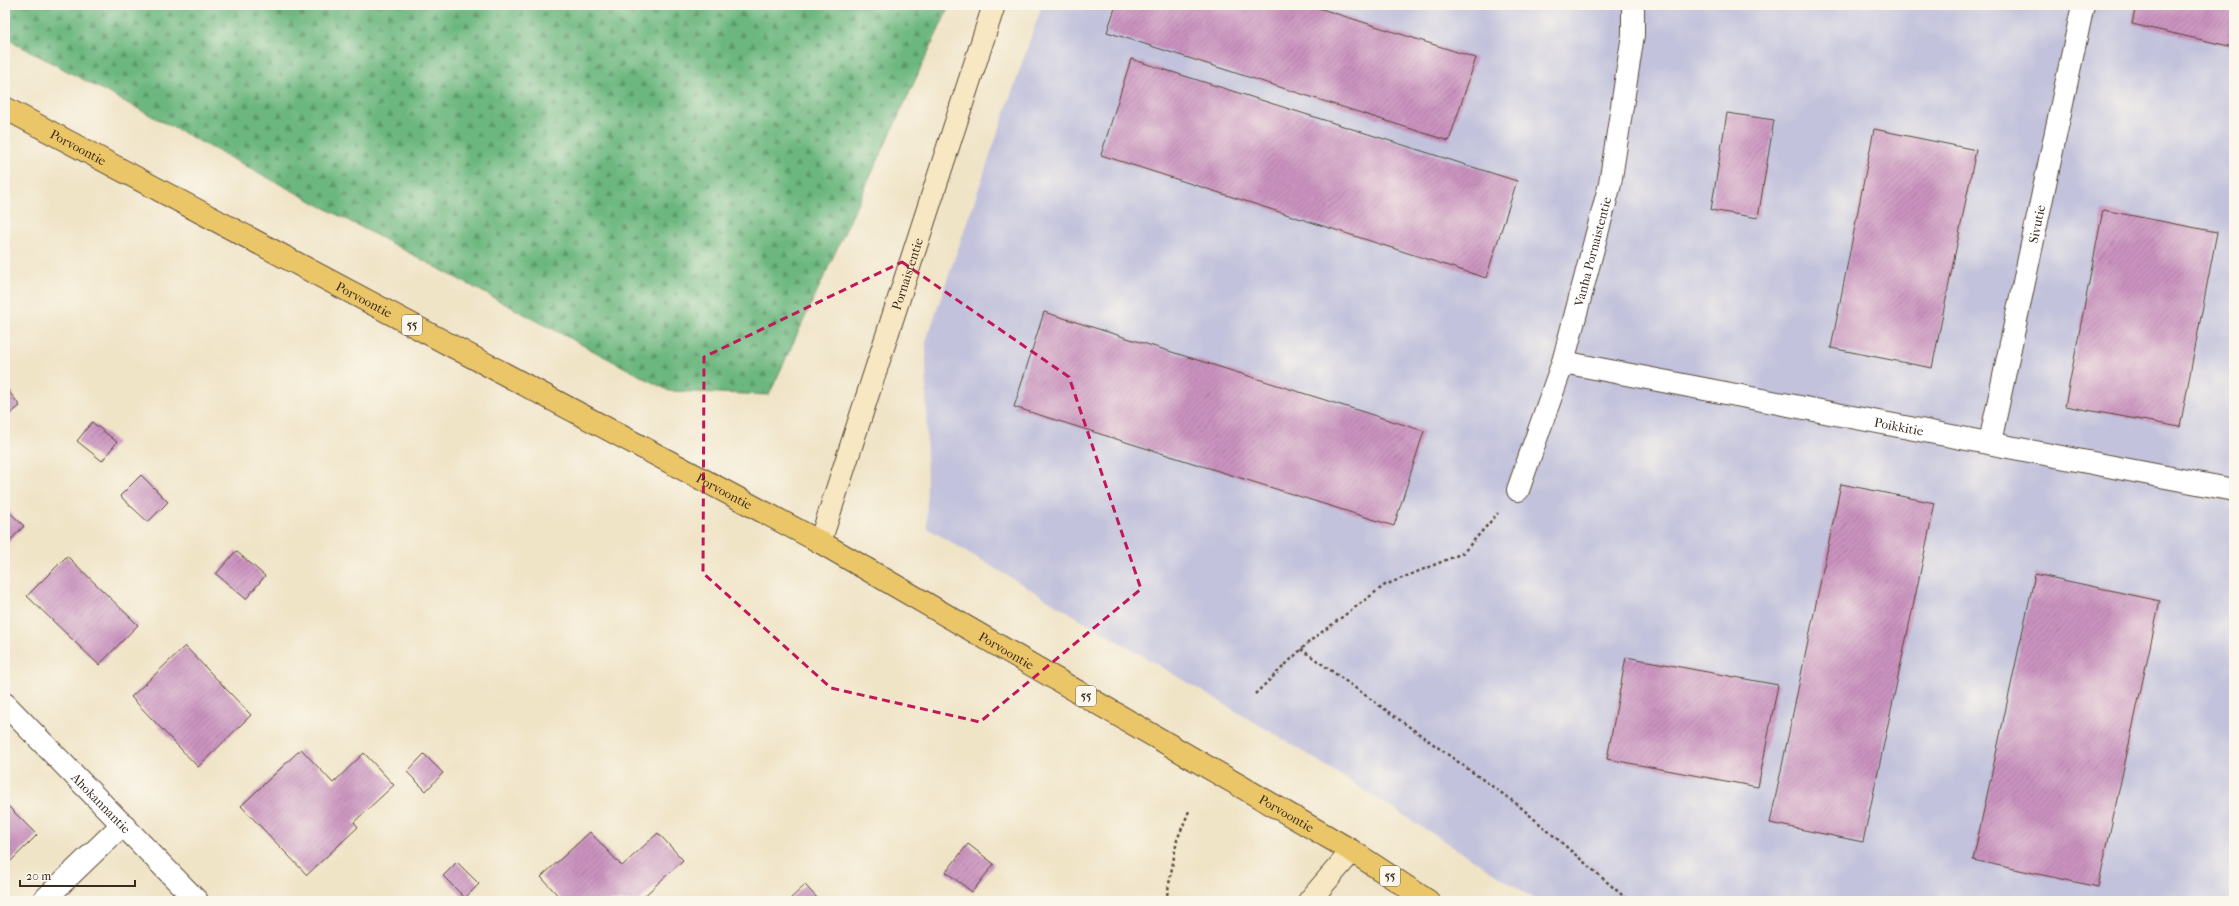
<svg xmlns="http://www.w3.org/2000/svg" width="2239" height="906" viewBox="0 0 2239 906" font-family="'IM FELL French Canon',serif">
  <style>
    .industrial { fill: #c2c2dc }
    .forest { fill: url(#forest-firs); stroke: #54704e }
    .building { fill: url(#building-hatch) }
    .lines { fill: none; stroke-linecap: round; stroke-linejoin: round }
    .street-casing { stroke: #564637; stroke-width: 24 }
    .secondary-casing { stroke: #564637; stroke-width: 24 }
    .primary-casing { stroke: #564637; stroke-width: 24 }
    .path { stroke: #564637; stroke-width: 2.5; stroke-dasharray: 3 3; stroke-linecap: butt }
    .street { stroke: #fff; stroke-width: 22 }
    .secondary { stroke: #f7e8c3; stroke-width: 22 }
    .primary { stroke: #ebc669; stroke-width: 22 }
    .marked { fill: none; stroke: #c2185b; stroke-width: 3; stroke-dasharray: 8 5; stroke-linejoin: round }
    .labels { text-anchor: middle; stroke-width: 3.5; stroke-linejoin: round; paint-order: stroke }
    .shield { fill: #fbf7ec; stroke: #75685c; stroke-width: 1 }
    .shield-label { font-size: 12px; font-weight: bold; fill: #3b2a1e }
    .street-label { font-size: 13px; fill: #3b2a1e; stroke: #fbf7ec }
  </style>
  <defs>
    <pattern id="forest-firs" width="22" height="20" patternUnits="userSpaceOnUse"><rect width="22" height="20" fill="#6cb77f"/><path d="M5 1l3.5 6h-7zM16 11l3.5 6h-7z" fill="#5a9567"/></pattern>
    <pattern id="building-hatch" width="6" height="6" patternUnits="userSpaceOnUse"><rect width="6" height="6" fill="#ca93bf"/><path d="M-1 1l2-2M0 6l6-6M5 7l2-2" fill="none" stroke="#a5789b"/></pattern>
  </defs>
  <rect width="100%" height="100%" fill="#fbf7ec"/>
  <filter id="ink" filterUnits="userSpaceOnUse"><feTurbulence type="fractalNoise" baseFrequency=".025" numOctaves="2"/><feDisplacementMap in="SourceGraphic" scale="8" xChannelSelector="R" yChannelSelector="G"/><feConvolveMatrix kernelMatrix="1 2 1 2 8 2 1 2 1" color-interpolation-filters="sRGB"/></filter>
  <filter id="wash" filterUnits="userSpaceOnUse"><feTurbulence type="fractalNoise" baseFrequency=".012" numOctaves="4" result="noise"/><feDisplacementMap in="SourceGraphic" scale="16" xChannelSelector="R" yChannelSelector="G"/><feGaussianBlur stdDeviation="0.9" result="paint"/><feColorMatrix in="noise" values="0 0 0 0 0 0 0 0 0 0 0 0 0 0 0 0 0 1.4 0 .05"/><feComposite in="paint" operator="in"/></filter>
  <g filter="url(#wash)">
    <rect width="100%" height="100%" fill="#f0e4c7"/>
    <path class="industrial" d="M1042 5H2234V901H1538L1296 747 927 528 926 341Z"/>
    <path class="forest" d="M5 5H950L769 395 669 391 5 38Z"/>
    <g id="blocks">
      <path class="building" d="M1116 5H1309L1476 58 1449 141 1107 32Z
        M2136 5H2234L2233 47 2132 24Z
        M1131 59 1517 181 1486 278 1101 155Z
        M1727 113 1774 120 1758 218 1711 210Z
        M1874 129 1976 150 1932 368 1831 348Z
        M2103 210 2217 232 2180 427 2065 406Z
        M1044 312 1424 431 1394 526 1014 407Z
        M5 386 20 406 5 418Z
        M92 422 117 442 102 461 77 441Z
        M141 475 168 502 148 522 120 496Z
        M1841 484 1935 503 1863 842 1770 823Z
        M5 508 24 526 5 546Z
        M236 551 265 576 246 599 216 574Z
        M67 556 138 625 99 665 27 596Z
        M2035 574 2160 601 2098 887 1973 860Z
        M185 646 251 715 198 767 131 697Z
        M1626 657 1778 685 1758 787 1607 759Z
        M301 749 333 783 364 753 394 785 354 822 358 827 307 875 241 806Z
        M424 754 443 773 426 791 407 772Z
        M5 803 37 835 5 867Z
        M590 832 622 866 658 833 683 860 639 901H563L541 877Z
        M968 844 994 864 972 892 946 872Z
        M457 862 479 884 465 898 443 876Z
        M805 885 820 901H788Z"/>
    </g>
  </g>
  <g filter="url(#ink)">
    <use href="#blocks" fill-opacity="0" stroke="#564637" stroke-width="1"/>
    <g class="lines">
      <defs>
        <g id="street">
          <path id="s1" d="M1563 362 2234 490"/>
          <path id="s2" d="M1990 442 2083 5"/>
          <path id="s3" d="M1518 490 1563 362 1610 184 1633 35V5"/>
          <path id="s4" d="M5 704 197 901"/>
          <path d="M43 901 123 824"/>
        </g>
        <g id="secondary">
          <path id="s5" d="M820 542 994 5"/>
          <path d="M1309 901 1352 851"/>
        </g>
        <g id="primary">
          <path id="s6" d="M5 108 820 542 1352 851 1428 901"/>
        </g>
      </defs>
      <use href="#street" class="street-casing"/>
      <use href="#secondary" class="secondary-casing"/>
      <use href="#primary" class="primary-casing"/>
      <path class="path" d="M1301 649 1518 805 1629 901
        M1255 694 1310 641 1385 585 1463 553 1498 513
        M1166 901 1177 840 1189 811"/>
      <use href="#street" class="street"/>
      <use href="#secondary" class="secondary"/>
      <use href="#primary" class="primary"/>
    </g>
  </g>
  <path class="marked" d="M902 262 1069 377 1141 589 980 722 831 688 703 573 704 357Z"/>
  <g class="labels">
    <g class="shield">
      <rect x="402" y="315" width="20" height="20" rx="3"/>
      <rect x="1076" y="686" width="20" height="20" rx="3"/>
      <rect x="1380" y="866" width="20" height="20" rx="3"/>
    </g>
    <g class="shield-label">
      <text x="412" y="329">55</text>
      <text x="1086" y="700">55</text>
      <text x="1390" y="880">55</text>
    </g>
    <g class="street-label">
      <text dy="5" stroke="none"><textPath href="#s6" startOffset="83">Porvoontie</textPath></text>
      <text dy="5" stroke="none"><textPath href="#s2" startOffset="223">Sivutie</textPath></text>
      <text dy="5" stroke="none"><textPath href="#s3" startOffset="250">Vanha Pornaistentie</textPath></text>
      <text dy="5" stroke="none"><textPath href="#s5" startOffset="282">Pornaistentie</textPath></text>
      <text dy="5" stroke="none"><textPath href="#s6" startOffset="407">Porvoontie</textPath></text>
      <text dy="5" stroke="none"><textPath href="#s1" startOffset="342">Poikkitie</textPath></text>
      <text dy="5" stroke="none"><textPath href="#s6" startOffset="815">Porvoontie</textPath></text>
      <text dy="5" stroke="none"><textPath href="#s6" startOffset="1139">Porvoontie</textPath></text>
      <text dy="5" stroke="none"><textPath href="#s4" startOffset="138">Ahokannantie</textPath></text>
      <text dy="5" stroke="none"><textPath href="#s6" startOffset="1463">Porvoontie</textPath></text>
    </g>
  </g>
  <rect width="2239" height="906" fill="none" stroke="#fbf7ec" stroke-width="20"/>
  <path d="M20 880v6h115v-6" fill="none" stroke="#3b2a1e" stroke-width="2"/>
  <text x="26" y="880" font-size="12" fill="#3b2a1e" stroke="#fbf7ec" stroke-width="3" paint-order="stroke">20 m</text>
</svg>
